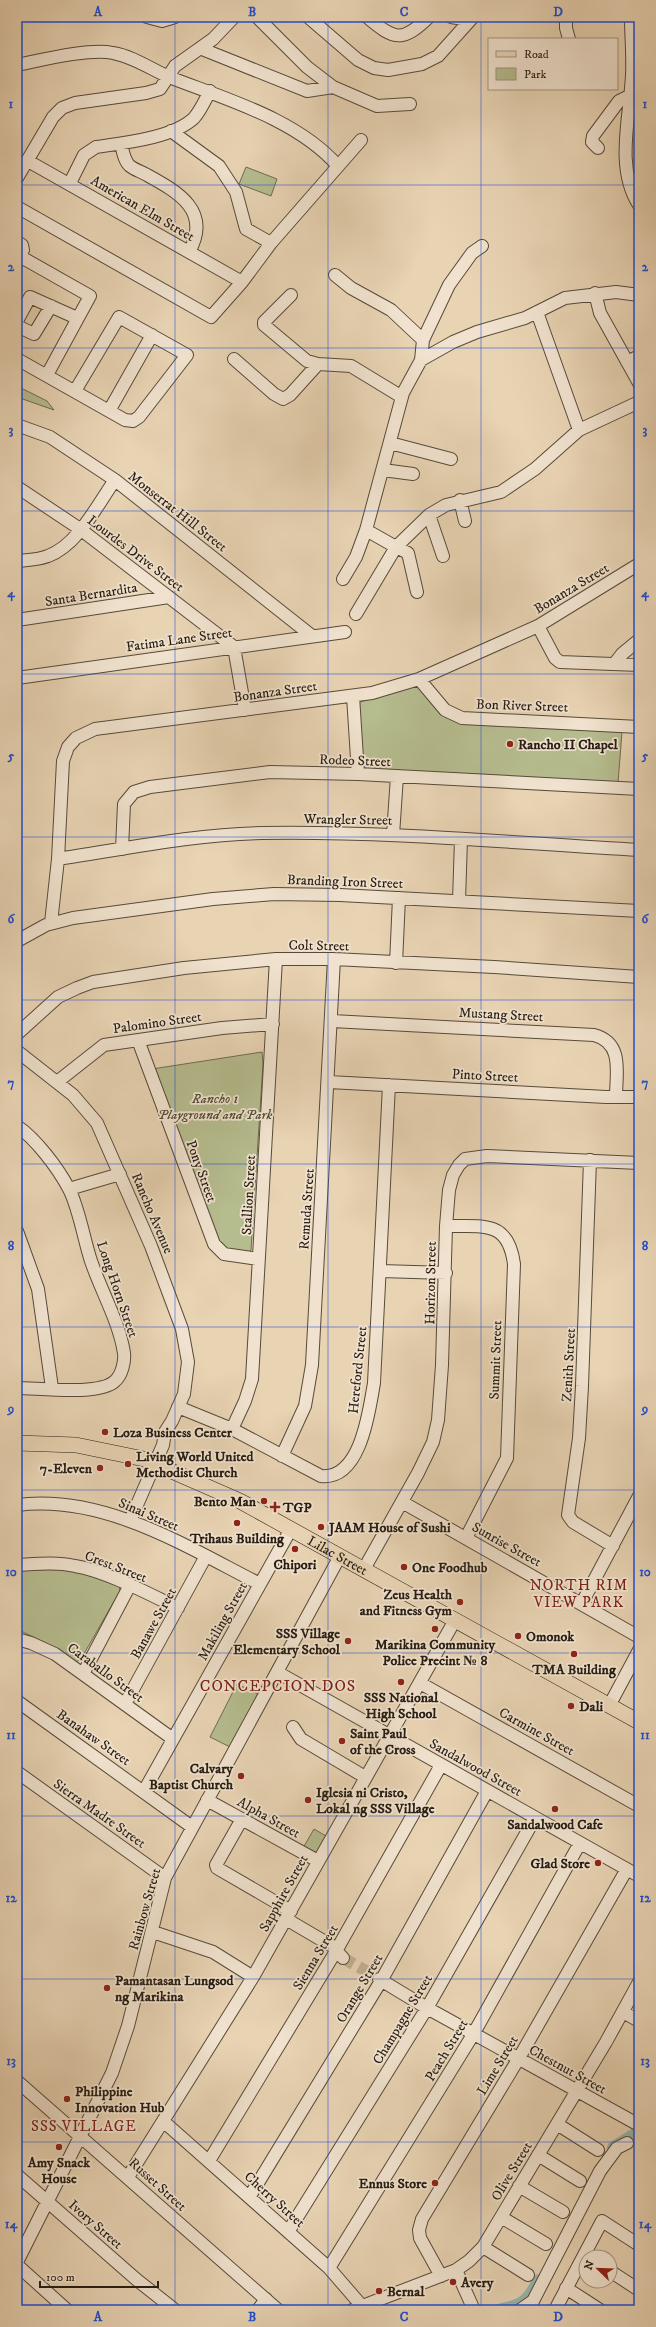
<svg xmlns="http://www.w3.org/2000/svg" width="656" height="2327" viewBox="0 0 656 2327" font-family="'IM FELL DW Pica',serif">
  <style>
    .green { fill: #b5bc8e; stroke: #6e6c50 }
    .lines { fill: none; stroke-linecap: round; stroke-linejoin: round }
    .river { stroke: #97b7af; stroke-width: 14 }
    .minor-tunnel { stroke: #c1af93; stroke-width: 12; stroke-dasharray: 12 6; stroke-linecap: butt }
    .minor-casing { stroke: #574a3b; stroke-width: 14 }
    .major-casing { stroke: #271d13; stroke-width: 16 }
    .minor { stroke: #f0e2ce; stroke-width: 12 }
    .major { stroke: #e8d3b3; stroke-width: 15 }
    .grid { fill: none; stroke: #1d4ed8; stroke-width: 1; stroke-opacity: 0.55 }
    .poi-dot { fill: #8f2418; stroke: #f0e2ce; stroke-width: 1.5 }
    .labels { text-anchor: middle; stroke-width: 3.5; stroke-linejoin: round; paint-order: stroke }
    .street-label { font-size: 14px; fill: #271d13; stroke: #f0e2ce }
    .poi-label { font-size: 14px; font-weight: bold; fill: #271d13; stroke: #f0e2ce; text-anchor: start }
    .park-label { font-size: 14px; font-style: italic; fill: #524d38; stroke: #f0e2ce }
    .neighbourhood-label { font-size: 15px; letter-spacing: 1px; fill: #7a1f14; stroke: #f0e2ce }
    .quarter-label { font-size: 16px; letter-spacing: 1px; fill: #7a1f14; stroke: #f0e2ce }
    .neatline { fill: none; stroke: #1d4ed8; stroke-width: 1.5 }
    .grid-label { font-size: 13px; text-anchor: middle; font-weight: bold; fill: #1d4ed8 }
  </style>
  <rect width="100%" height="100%" fill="#e8d3b3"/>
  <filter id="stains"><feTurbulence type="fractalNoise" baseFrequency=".005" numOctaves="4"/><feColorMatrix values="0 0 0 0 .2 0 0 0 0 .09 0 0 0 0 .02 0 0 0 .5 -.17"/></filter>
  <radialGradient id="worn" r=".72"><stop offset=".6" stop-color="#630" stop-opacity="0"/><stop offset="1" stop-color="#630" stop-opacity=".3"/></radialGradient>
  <path class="green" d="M246 167 277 179 271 196 239 184Z
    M17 386 47 401 54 410 17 397Z
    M418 685 443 713 622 732 618 783 364 770 358 705 360 702Z
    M262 1052 263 1064 251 1250 249 1252 231 1251 214 1238 152 1069Z
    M76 1569 119 1585 120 1591 81 1659 74 1663 47 1644 17 1629V1570Z
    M237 1684 258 1694 230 1747 210 1737Z
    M314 1829 326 1836 315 1855 303 1848Z"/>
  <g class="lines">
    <path class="river" d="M614 2148 635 2135 639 2137
      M502 2310C523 2306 530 2300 539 2281"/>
    <path class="minor-tunnel" d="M343 1958 373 1975"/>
    <defs>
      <path id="minor" d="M147 17 162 21 175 17
        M257 17 307 67 333 87 377 106 410 104
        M308 17 358 60 374 68 388 70 422 64 438 56 473 17
        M367 17C395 41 403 42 429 17
        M451 17 470 20
        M566 17V28L569 39
        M631 17C631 36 633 56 632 75 630 117 615 168 639 205
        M202 49 307 91 333 87
        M17 65C42 60 89 48 113 53 132 56 151 69 169 77 225 99 297 119 338 166
        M171 131 219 166 236 192 246 229 271 243
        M121 144C123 151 124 161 130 166 135 170 142 172 147 175 178 192 212 211 189 252
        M598 148 592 142 593 136 619 101 631 95
        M28 161 242 282
        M17 178 53 117 62 108 75 103 146 93 160 89 175 66 213 39 234 17
        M70 183 84 155 96 147C124 143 173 138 194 118 201 110 205 100 210 91
        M17 207 211 317 242 282 271 243 361 140
        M17 242 22 245 23 250 17 263
        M482 246 472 253 449 285 423 340 421 360 403 393 366 530 396 547 429 515 446 505 501 492 535 469 579 430 639 402
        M21 257 90 296 47 375
        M335 275 351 288 391 310 423 340
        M595 293 600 313 639 383
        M291 295 264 322V325L307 361 318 364 351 366 402 397
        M537 312 579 430
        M17 321 30 297 77 318
        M17 326 34 334 51 306
        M17 359 125 420 133 421 139 417 187 355 119 317 75 391
        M234 359 274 394 283 399 290 395 318 364
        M421 360 453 342 477 332 525 318 565 298 616 292 639 295
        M627 362 639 356
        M109 411 152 335
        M17 425 50 437 115 480 312 636
        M390 443 451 459
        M383 470 413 474
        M17 487 80 529 234 647 245 710
        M460 500 465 521
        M429 515 443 556
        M17 561C27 560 38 560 48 556 78 545 97 505 115 480
        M343 579 356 557 366 530
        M356 614 396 547 408 553 417 592
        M17 620 169 597
        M538 626 555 658 560 662 639 665
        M615 663 622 654 639 640
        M17 678 345 632
        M419 679 445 710 462 718 639 727
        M353 696 358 774
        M393 835 397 776
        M122 849 124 804 134 792 150 787 270 772 358 774 639 789
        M58 859C124 849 195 834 262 833 388 831 514 843 639 850
        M459 901 461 839
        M51 923 58 859 63 761 68 747 76 738 95 729 372 693 419 679 538 626 639 564
        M17 941 46 925 73 918 213 899 274 894 340 895 639 911
        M396 963 399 898
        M332 1021 594 1035C624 1043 616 1073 616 1097
        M17 1034 58 997 77 988 93 982 184 968 276 959H334L494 967 639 977
        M138 1040 214 1244 224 1254 259 1259
        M17 1051 73 1095 97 1123 151 1246 182 1329 188 1362 184 1394 172 1421 165 1432 163 1445 130 1521
        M57 1082 104 1045 222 1028 273 1024
        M329 1082 606 1097H639
        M17 1126C36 1139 58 1168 69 1189 79 1208 84 1240 91 1261 101 1291 119 1321 124 1353 125 1361 122 1375 115 1381 100 1396 39 1388 17 1388
        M590 1160 582 1386 579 1438 568 1515 573 1522 613 1546
        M69 1189 120 1174
        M446 1226C482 1227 508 1219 514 1264L507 1458 466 1538
        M17 1231 38 1289 52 1388
        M381 1271 446 1273
        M178 1407 232 1429 321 1476C361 1480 369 1411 374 1383L389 1085
        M232 1429 245 1401 252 1379 276 959
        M282 1456 305 1406 312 1365 334 959
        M402 1502 639 1637
        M17 1505C104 1494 185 1546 260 1584
        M17 1565C37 1564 56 1562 75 1566 106 1571 149 1594 178 1608
        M364 1569 418 1473 433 1442 438 1420 442 1365 446 1226 449 1190 453 1175 459 1165 465 1159 487 1156 639 1163
        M582 1603 639 1496
        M17 1639 31 1643 55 1654 173 1739
        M277 1672 639 1876
        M83 1674 130 1585
        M420 1683 639 1806
        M17 1701 192 1827
        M125 1704 206 1556
        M609 1706 639 1650
        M293 1727 301 1739 365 1777
        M17 1772 165 1878
        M144 1791 291 1529
        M207 1800 318 1861
        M242 1819 216 1865 217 1868 291 1911
        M286 1919 332 1946 343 1958
        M153 1932 213 1952 253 1977
        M379 1979 427 2008 639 2125
        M623 2012 639 2021
        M17 2081 278 2310
        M163 2121 329 2268 361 2305
        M557 2124 598 2150
        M538 2155 580 2181
        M209 2161 336 1951 441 1765
        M17 2175 137 2280 175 2310
        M128 2177 253 1977 455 1620
        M519 2186 563 2212
        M250 2196 381 1981 487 1791
        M501 2217 546 2244
        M288 2232 427 2008 535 1818
        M483 2247 528 2275
        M17 2262 112 2073 128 2026 165 1878 340 1556
        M17 2265 67 2310
        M329 2268 474 2033 580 1843
        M456 2270 474 2310
        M610 2271 639 2290
        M441 2276 420 2238 419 2230 422 2219 519 2058 627 1869
        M566 2288 600 2310
        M258 2310 266 2299
        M352 2310 456 2270 469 2261 483 2247 606 2042 639 1982
        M520 2310 533 2301 600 2171 617 2148 627 2143
        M555 2310 602 2221 639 2245"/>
      <g id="major">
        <path id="s1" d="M17 1443 76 1445 144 1459 240 1501 639 1722"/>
      </g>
    </defs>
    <use href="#minor" class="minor-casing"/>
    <use href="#major" class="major-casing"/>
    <use href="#minor" class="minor"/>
    <use href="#major" class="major"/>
  </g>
  <path class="grid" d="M175 17V2310M328 17V2310M481 17V2310M17 185H639M17 348H639M17 511H639M17 674H639M17 837H639M17 1000H639M17 1164H639M17 1327H639M17 1490H639M17 1653H639M17 1816H639M17 1979H639M17 2142H639"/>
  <g class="poi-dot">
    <circle cx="510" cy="744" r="4"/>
    <circle cx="105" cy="1432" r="4"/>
    <circle cx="128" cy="1464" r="4"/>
    <circle cx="100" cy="1468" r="4"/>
    <circle cx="264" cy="1501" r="4"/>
    <path d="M273 1501h4v4h4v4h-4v4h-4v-4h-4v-4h4z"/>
    <circle cx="237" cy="1523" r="4"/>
    <circle cx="321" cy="1527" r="4"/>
    <circle cx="295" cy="1549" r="4"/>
    <circle cx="404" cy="1567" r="4"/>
    <circle cx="460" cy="1602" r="4"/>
    <circle cx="435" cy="1629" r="4"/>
    <circle cx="518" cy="1636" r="4"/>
    <circle cx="348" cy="1641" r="4"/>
    <circle cx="574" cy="1654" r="4"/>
    <circle cx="401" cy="1682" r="4"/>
    <circle cx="571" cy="1706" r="4"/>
    <circle cx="342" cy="1741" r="4"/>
    <circle cx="241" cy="1776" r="4"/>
    <circle cx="308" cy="1800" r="4"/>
    <circle cx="555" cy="1809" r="4"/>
    <circle cx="598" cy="1863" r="4"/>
    <circle cx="107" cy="1988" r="4"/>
    <circle cx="67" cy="2099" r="4"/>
    <circle cx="59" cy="2147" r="4"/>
    <circle cx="435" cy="2183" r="4"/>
    <circle cx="453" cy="2282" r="4"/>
    <circle cx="379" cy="2291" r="4"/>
  </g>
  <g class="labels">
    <g class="street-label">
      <text transform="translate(143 208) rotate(30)" y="5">American Elm Street</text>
      <text transform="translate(178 511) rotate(38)" y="5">Monserrat Hill Street</text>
      <text transform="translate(136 553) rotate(37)" y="5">Lourdes Drive Street</text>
      <text transform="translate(571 588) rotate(-31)" y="5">Bonanza Street</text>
      <text transform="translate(91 594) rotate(-9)" y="5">Santa Bernardita</text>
      <text transform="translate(179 639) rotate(-8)" y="5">Fatima Lane Street</text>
      <text transform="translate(275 691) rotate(-8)" y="5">Bonanza Street</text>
      <text transform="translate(522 705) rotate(2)" y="5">Bon River Street</text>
      <text transform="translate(355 760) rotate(2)" y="5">Rodeo Street</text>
      <text transform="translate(348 819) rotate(1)" y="5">Wrangler Street</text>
      <text transform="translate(345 881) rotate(2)" y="5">Branding Iron Street</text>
      <text transform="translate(319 945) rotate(1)" y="5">Colt Street</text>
      <text transform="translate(501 1014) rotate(3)" y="5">Mustang Street</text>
      <text transform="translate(157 1022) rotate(-8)" y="5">Palomino Street</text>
      <text transform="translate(485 1075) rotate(3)" y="5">Pinto Street</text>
      <text transform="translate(202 1171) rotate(70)" y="5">Pony Street</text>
      <text transform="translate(248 1195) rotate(-87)" y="5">Stallion Street</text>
      <text transform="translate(306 1209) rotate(-86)" y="5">Remuda Street</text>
      <text transform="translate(153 1213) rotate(67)" y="5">Rancho Avenue</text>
      <text transform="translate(430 1283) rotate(-89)" y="5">Horizon Street</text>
      <text transform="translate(118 1289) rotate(71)" y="5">Long Horn Street</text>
      <text transform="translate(495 1360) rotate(-88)" y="5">Summit Street</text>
      <text transform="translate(568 1365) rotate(-87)" y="5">Zenith Street</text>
      <text transform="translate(357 1370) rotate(-84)" y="5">Hereford Street</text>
      <text transform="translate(149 1514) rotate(23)" y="5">Sinai Street</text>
      <text transform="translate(507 1544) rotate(29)" y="5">Sunrise Street</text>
      <text dy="5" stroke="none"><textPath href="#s1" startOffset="345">Lilac Street</textPath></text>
      <text transform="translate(116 1566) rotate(21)" y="5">Crest Street</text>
      <text transform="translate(222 1621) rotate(-61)" y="5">Makiling Street</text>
      <text transform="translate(153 1623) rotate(-61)" y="5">Banawe Street</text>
      <text transform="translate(106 1672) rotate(36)" y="5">Caraballo Street</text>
      <text transform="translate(537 1731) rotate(29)" y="5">Carmine Street</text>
      <text transform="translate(94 1737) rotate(35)" y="5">Banahaw Street</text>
      <text transform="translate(476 1767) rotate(29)" y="5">Sandalwood Street</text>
      <text transform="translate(100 1813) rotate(35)" y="5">Sierra Madre Street</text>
      <text transform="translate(269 1817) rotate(29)" y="5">Alpha Street</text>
      <text transform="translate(283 1893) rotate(-61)" y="5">Sapphire Street</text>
      <text transform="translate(144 1909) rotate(-74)" y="5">Rainbow Street</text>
      <text transform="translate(315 1957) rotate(-59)" y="5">Sienna Street</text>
      <text transform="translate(359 1988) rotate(-59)" y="5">Orange Street</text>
      <text transform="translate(402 2019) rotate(-59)" y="5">Champagne Street</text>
      <text transform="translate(446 2050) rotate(-59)" y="5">Peach Street</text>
      <text transform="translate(497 2065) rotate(-59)" y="5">Lime Street</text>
      <text transform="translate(568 2069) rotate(29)" y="5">Chestnut Street</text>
      <text transform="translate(511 2171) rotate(-59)" y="5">Olive Street</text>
      <text transform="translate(158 2184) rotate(42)" y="5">Russet Street</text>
      <text transform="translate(275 2199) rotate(42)" y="5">Cherry Street</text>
      <text transform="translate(96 2224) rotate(41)" y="5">Ivory Street</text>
    </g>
    <g class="poi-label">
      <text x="518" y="749">Rancho II Chapel</text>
      <text x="113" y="1437">Loza Business Center</text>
      <text x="136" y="1461">Living World United<tspan x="136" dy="16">Methodist Church</tspan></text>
      <text x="92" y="1473" text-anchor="end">7-Eleven</text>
      <text x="256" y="1506" text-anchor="end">Bento Man</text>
      <text x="283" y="1512">TGP</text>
      <text x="329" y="1532">JAAM House of Sushi</text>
      <text x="237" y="1543" text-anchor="middle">Trihaus Building</text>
      <text x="295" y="1569" text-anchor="middle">Chipori</text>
      <text x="412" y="1572">One Foodhub</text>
      <text x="452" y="1599" text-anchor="end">Zeus Health<tspan x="452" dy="16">and Fitness Gym</tspan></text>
      <text x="340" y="1638" text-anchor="end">SSS Village<tspan x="340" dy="16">Elementary School</tspan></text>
      <text x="526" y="1641">Omonok</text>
      <text x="435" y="1649" text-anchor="middle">Marikina Community<tspan x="435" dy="16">Police Precint № 8</tspan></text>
      <text x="574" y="1674" text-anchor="middle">TMA Building</text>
      <text x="401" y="1702" text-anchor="middle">SSS National<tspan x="401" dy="16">High School</tspan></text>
      <text x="579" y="1711">Dali</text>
      <text x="350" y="1738">Saint Paul<tspan x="350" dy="16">of the Cross</tspan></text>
      <text x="233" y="1773" text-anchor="end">Calvary<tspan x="233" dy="16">Baptist Church</tspan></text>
      <text x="316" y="1797">Iglesia ni Cristo,<tspan x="316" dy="16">Lokal ng SSS Village</tspan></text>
      <text x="555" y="1829" text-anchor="middle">Sandalwood Cafe</text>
      <text x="590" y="1868" text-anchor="end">Glad Store</text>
      <text x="115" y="1985">Pamantasan Lungsod<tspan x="115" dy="16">ng Marikina</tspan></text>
      <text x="75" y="2096">Philippine<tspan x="75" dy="16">Innovation Hub</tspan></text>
      <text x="59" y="2167" text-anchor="middle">Amy Snack<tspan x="59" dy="16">House</tspan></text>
      <text x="427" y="2188" text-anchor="end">Ennus Store</text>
      <text x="461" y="2287">Avery</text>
      <text x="387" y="2296">Bernal</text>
    </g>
    <g class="park-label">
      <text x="215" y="1103">Rancho 1<tspan x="215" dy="16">Playground and Park</tspan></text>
    </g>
    <g class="neighbourhood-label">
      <text x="579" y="1590">NORTH RIM<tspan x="579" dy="17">VIEW PARK</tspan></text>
      <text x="84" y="2131">SSS VILLAGE</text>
    </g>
    <g class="quarter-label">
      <text x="278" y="1691">CONCEPCION DOS</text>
    </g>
  </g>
  <rect width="656" height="2327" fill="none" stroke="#e8d3b3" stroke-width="44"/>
  <rect x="488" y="38" width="130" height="52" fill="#f0e2ce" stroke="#a09383"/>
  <rect x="496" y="51" width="20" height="6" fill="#e8d3b3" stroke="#a09383"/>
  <text x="524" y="58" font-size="12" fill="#271d13">Road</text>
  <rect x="496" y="68" width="20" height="12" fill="#b5bc8e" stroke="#a09383"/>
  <text x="524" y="78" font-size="12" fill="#271d13">Park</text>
  <g transform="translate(598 2269) rotate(293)"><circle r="19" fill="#f0e2ce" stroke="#a09383"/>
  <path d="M0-3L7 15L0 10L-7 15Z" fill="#8f2418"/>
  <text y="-6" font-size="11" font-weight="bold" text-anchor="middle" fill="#271d13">N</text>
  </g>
  <path d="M40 2281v6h118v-6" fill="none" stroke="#271d13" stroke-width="2"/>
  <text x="46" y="2281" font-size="12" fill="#271d13" stroke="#f0e2ce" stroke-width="3" paint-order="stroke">100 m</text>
  <rect x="22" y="22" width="612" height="2283" class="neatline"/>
  <g class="grid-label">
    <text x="98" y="16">A</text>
    <text x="252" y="16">B</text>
    <text x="404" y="16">C</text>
    <text x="558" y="16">D</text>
    <text x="11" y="108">1</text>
    <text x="645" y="108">1</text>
    <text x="11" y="271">2</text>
    <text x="645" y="271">2</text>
    <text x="11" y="434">3</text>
    <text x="645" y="434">3</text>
    <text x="11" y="597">4</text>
    <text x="645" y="597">4</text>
    <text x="11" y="760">5</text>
    <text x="645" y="760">5</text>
    <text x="11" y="923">6</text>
    <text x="645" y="923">6</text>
    <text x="11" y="1087">7</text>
    <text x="645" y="1087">7</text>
    <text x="11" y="1250">8</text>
    <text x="645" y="1250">8</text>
    <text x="11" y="1413">9</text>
    <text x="645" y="1413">9</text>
    <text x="11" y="1576">10</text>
    <text x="645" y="1576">10</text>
    <text x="11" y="1739">11</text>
    <text x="645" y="1739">11</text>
    <text x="11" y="1902">12</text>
    <text x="645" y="1902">12</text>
    <text x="11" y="2065">13</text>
    <text x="645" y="2065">13</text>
    <text x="11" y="2228">14</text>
    <text x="645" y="2228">14</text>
    <text x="98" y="2321">A</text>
    <text x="252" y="2321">B</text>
    <text x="404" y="2321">C</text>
    <text x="558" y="2321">D</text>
  </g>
  <rect width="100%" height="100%" filter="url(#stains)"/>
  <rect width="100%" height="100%" fill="url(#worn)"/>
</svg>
